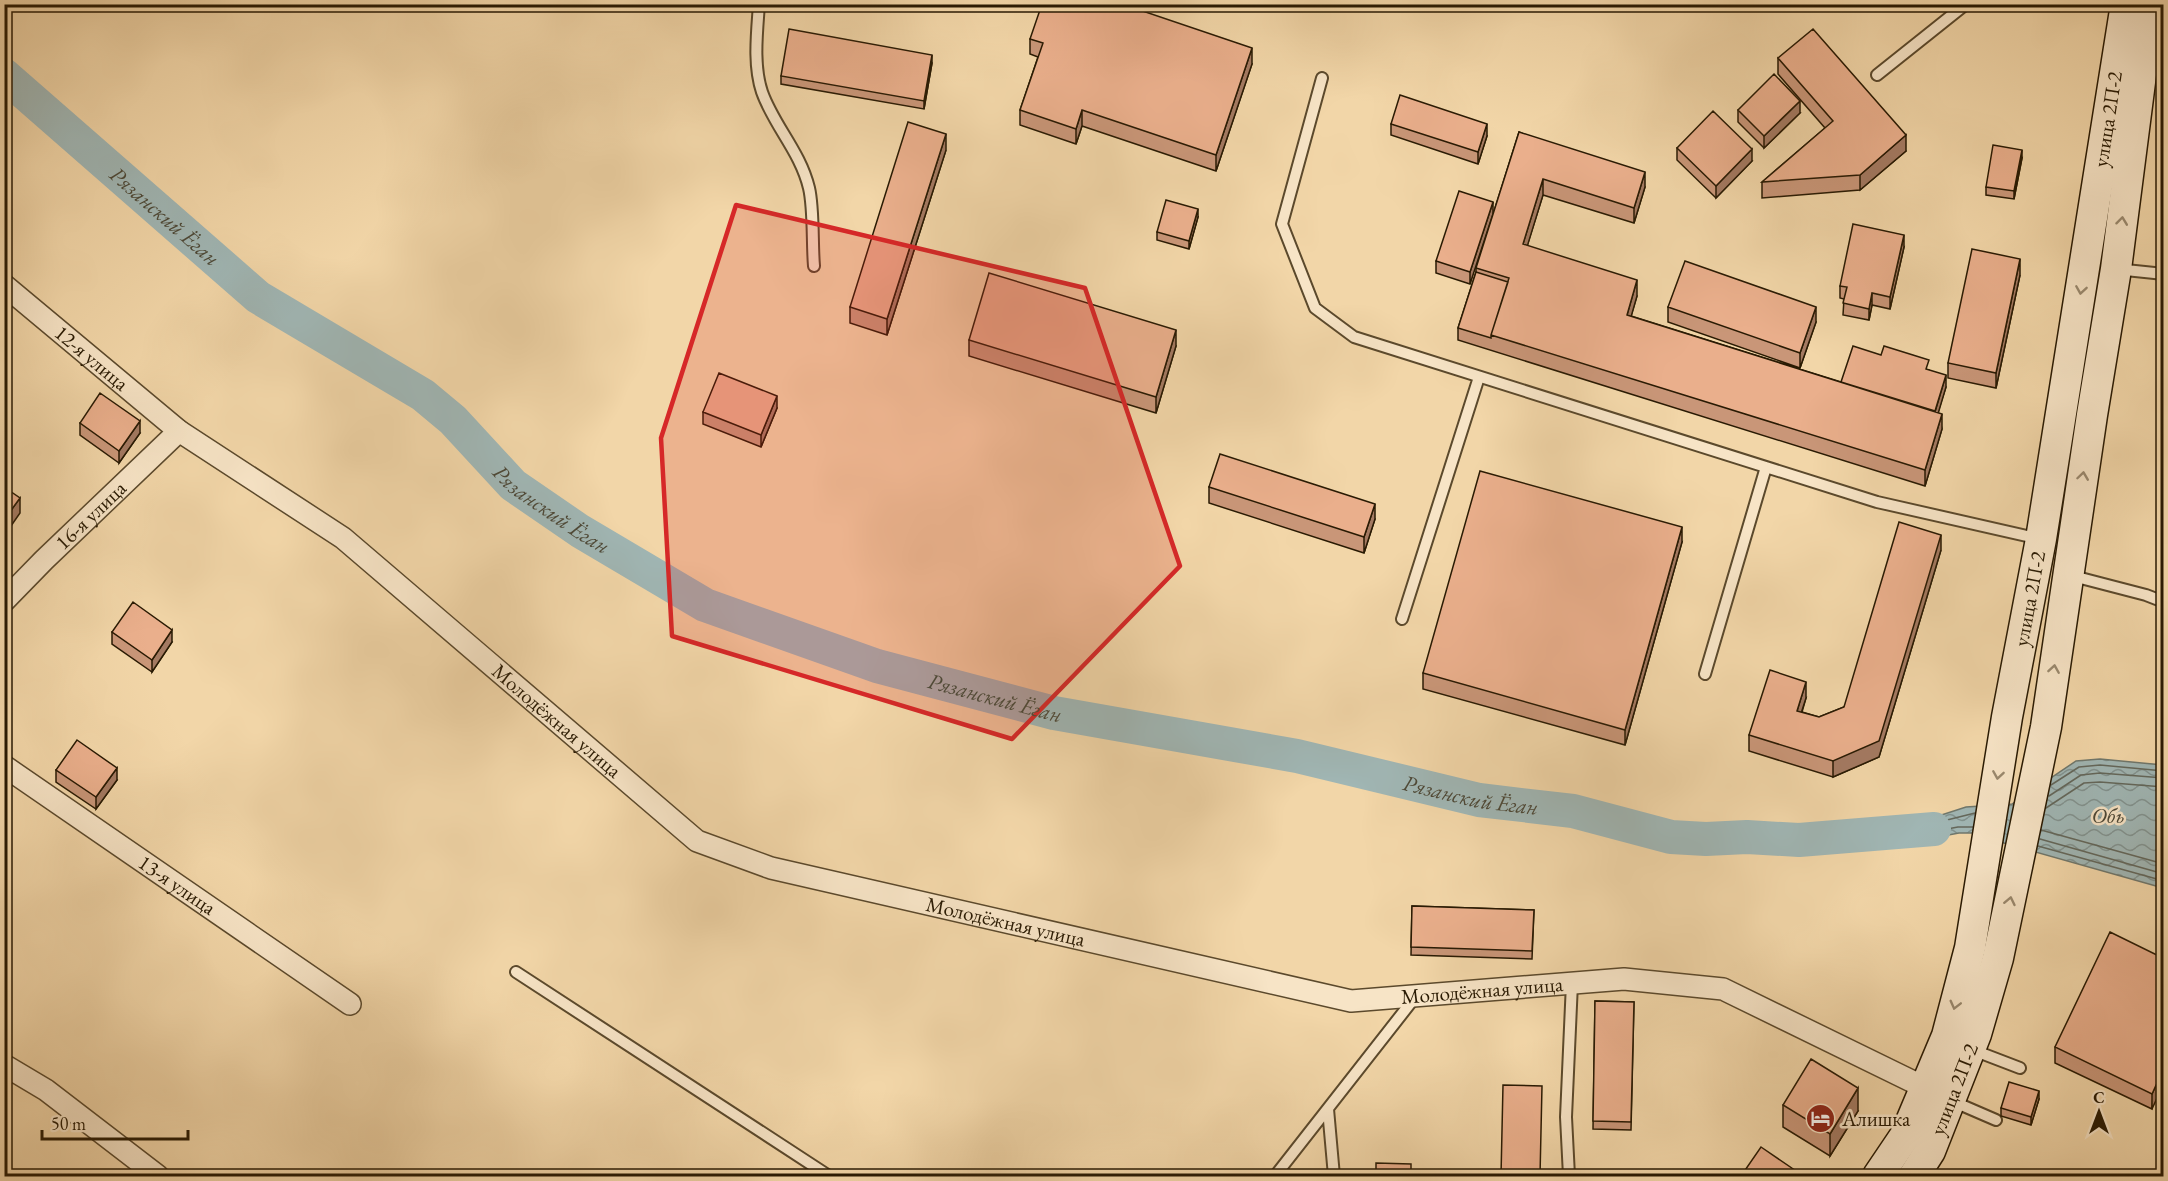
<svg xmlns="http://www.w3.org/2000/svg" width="2168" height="1181" viewBox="0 0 2168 1181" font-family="'EB Garamond',serif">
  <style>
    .water { fill: url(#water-waves); stroke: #70786d; stroke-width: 1.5 }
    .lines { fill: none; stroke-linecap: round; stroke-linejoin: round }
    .shore { stroke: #64685c; stroke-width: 1.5 }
    .river { stroke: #a0b6b4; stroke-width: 34 }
    .service-casing { stroke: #5b492c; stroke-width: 14 }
    .minor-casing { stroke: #5b492c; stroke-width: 24 }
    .secondary-casing { stroke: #291a03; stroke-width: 33 }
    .service { stroke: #f7e4c6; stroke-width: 10 }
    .minor { stroke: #f7e4c6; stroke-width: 21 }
    .secondary { stroke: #f7e4c6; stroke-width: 30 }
    .wall { fill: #c99678; stroke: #291a03; stroke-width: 1.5 }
    .shaded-wall { fill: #a47a62; stroke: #291a03; stroke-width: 1.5 }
    .building { fill: #eaaf8c; stroke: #291a03; stroke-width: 1.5 }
    .oneway { stroke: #9a896e }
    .marked { fill: #d62828; fill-opacity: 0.2; stroke: #d62828; stroke-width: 4.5; stroke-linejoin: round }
    .labels { text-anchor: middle; stroke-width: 5; stroke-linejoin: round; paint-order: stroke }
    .street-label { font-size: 21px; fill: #291a03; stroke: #f7e4c6 }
    .poi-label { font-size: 21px; fill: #291a03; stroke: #f7e4c6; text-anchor: start }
    .water-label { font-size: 22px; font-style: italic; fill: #4d4938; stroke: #f7e4c6 }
  </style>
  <defs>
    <pattern id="water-waves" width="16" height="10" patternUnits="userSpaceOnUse" patternTransform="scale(1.5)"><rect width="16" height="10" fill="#a0b6b4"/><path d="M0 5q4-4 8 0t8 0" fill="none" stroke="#829390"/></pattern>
  </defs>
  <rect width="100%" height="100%" fill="#f2d6a8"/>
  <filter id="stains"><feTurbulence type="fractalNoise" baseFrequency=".00333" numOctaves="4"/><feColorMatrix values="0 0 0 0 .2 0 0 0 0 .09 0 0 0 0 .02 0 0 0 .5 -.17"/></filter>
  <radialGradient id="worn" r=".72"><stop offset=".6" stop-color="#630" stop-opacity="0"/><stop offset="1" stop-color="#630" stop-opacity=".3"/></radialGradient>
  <path class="water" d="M2100 759 2163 765V888L2004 843 1980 833H1959L1889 846 1892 822 1926 820 1966 807 2012 804 2076 761Z"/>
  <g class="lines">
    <path class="shore" d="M2051 785 2079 767 2100 765 2164 771
      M2049 796 2081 775 2100 773 2164 778
      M2046 808 2084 783 2100 782 2164 787
      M1973 827H1958L1898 838 1895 835 1898 828 1927 825 1975 813
      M2041 830 2164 864
      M2040 839 2164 874
      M2038 846 2164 881"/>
    <path class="river" id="s1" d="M4 75 258 297 423 395 453 420 513 485 580 531 705 605 877 666 1054 713 1297 756 1479 800 1573 811 1671 837 1706 839 1747 837 1799 840 1934 829"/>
    <defs>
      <path id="service" d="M759 4C757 33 753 65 762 92 774 126 800 151 809 188 814 209 812 244 814 266
        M1877 75 1966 4
        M1322 78 1282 224 1315 308 1354 337 1877 502 2040 539
        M2116 269 2164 274
        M2069 575 2146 595 2164 602
        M1402 619 1479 377
        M1705 674 1766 467
        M516 972 829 1176
        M1973 1050 2020 1068
        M1952 1101 1996 1120
        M1328 1109 1334 1176
        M1275 1176 1416 996
        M1569 1176 1566 1117 1572 983"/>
      <g id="minor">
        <path id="s2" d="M4 285 179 431 343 538 697 841 771 868 1351 1001 1624 979 1723 989 1936 1093"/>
        <path id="s3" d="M4 601 44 560 179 431"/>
        <path id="s4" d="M4 766 350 1004"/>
        <path d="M4 1065 46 1090 158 1176"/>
      </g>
      <g id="secondary">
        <path id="s5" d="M1878 1176 1905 1136 1947 1036 1970 948 2007 717 2041 539 2126 4"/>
        <path id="s6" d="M1914 1176 1930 1151 1976 1034 1998 958 2046 727 2092 415 2116 269 2150 4"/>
      </g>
    </defs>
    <use href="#service" class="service-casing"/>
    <use href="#minor" class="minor-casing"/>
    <use href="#secondary" class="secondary-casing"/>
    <use href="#service" class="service"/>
    <use href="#minor" class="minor"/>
    <use href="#secondary" class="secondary"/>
  </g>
  <path class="wall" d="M1030 39 1252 64 1216 171 1082 126 1076 144 1020 125V110L1038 57 1030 54Z
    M1778 58 1906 151 1860 190 1762 198V182L1825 128 1778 74Z
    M932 63 924 109 781 84V76Z
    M1738 110 1800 113 1764 148 1738 122Z
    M1391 124 1487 136 1478 164 1391 135Z
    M1519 132 1645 187 1634 223 1543 195 1527 246 1637 296 1631 316 1841 382 1929 370 1946 387 1938 412 1942 429 1925 486 1458 340V328L1476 272V268Z
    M1677 148 1752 161 1716 198 1677 160Z
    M946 150 887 335 850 323V307Z
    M2022 158 2014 199 1986 195V187Z
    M1493 202 1470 284 1436 273V261Z
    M1198 217 1189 249 1157 240V232Z
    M1904 247 1890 309 1872 305 1869 320 1843 315 1844 299 1840 298V286Z
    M2020 275 1996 388 1948 378V363Z
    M1668 307 1816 322 1800 368 1668 322Z
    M969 340 1176 346 1156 413 969 356Z
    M777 408 761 447 703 424V412Z
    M80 423 140 433 119 463 80 435Z
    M1209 487 1375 519 1364 553 1209 503Z
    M2163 533V559L2157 556V548Z
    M1682 542 1625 745 1423 689V673Z
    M1941 550 1879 757 1833 777 1749 751V735L1806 698 1802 712 1819 717 1844 707Z
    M112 632 172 642 152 672 112 644Z
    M56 770 117 780 96 809 56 782Z
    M1412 906 1534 910 1532 959 1411 955Z
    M2163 958 2152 1109 2055 1063V1047Z
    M1595 1001 1634 1002 1631 1130 1593 1129Z
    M2039 1099 2031 1125 2001 1116V1108Z
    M1783 1105 1858 1111 1830 1156 1783 1127Z"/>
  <path class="shaded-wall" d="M1252 48V64L1216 171V155Z
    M932 55V63L924 109V101Z
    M1800 101V113L1764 148V136Z
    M1082 110V126L1076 144V129Z
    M1487 124V136L1478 164V152Z
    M946 134V150L887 335V319Z
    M1906 135V151L1860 190V175Z
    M1752 149V161L1716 198V186Z
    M2022 150V158L2014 199V191Z
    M1645 172V187L1634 223V208Z
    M1543 179V195L1523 260V244Z
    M1493 202V214L1470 284V272Z
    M1198 209V217L1189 249V241Z
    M1904 235V247L1890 309V297Z
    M2020 259V275L1996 388V373Z
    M1637 280V296L1627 331V315Z
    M1872 293V305L1869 320V309Z
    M1816 307V322L1800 368V353Z
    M1176 330V346L1156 413V397Z
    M1946 375V387L1935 424V412Z
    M777 396V408L761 447V435Z
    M1942 414V429L1925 486V470Z
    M140 421V433L119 463V451Z
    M20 498V513L4 536V520Z
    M1375 504V519L1364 553V537Z
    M1682 527V542L1625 745V730Z
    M1941 535V550L1879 757 1833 777V761Z
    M172 630V642L152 672V660Z
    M1806 682V698L1797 726V711Z
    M117 768V780L96 809V797Z
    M2163 1070V1085L2152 1109V1094Z
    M1858 1088V1111L1830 1156V1134Z
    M2039 1091V1099L2031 1125V1117Z"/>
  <path class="building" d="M1042 4H1122L1252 48 1216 155 1082 110 1076 129 1020 110 1043 43 1030 39Z
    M789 29 932 55 924 101 781 76Z
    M1813 29 1906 135 1860 175 1762 182 1833 121 1778 58Z
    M1774 74 1800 101 1764 136 1738 110Z
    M1400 95 1487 124 1478 152 1391 124Z
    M1713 111 1752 149 1716 186 1677 148Z
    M908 122 946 134 887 319 850 307Z
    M1519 132 1645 172 1634 208 1543 179 1523 244 1637 280 1627 315 1942 414 1925 470 1491 335 1509 278 1476 268Z
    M1993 145 2022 150 2014 191 1986 187Z
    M1459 191 1493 202 1470 272 1436 261Z
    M1166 200 1198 209 1189 241 1157 232Z
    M1853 224 1904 235 1890 297 1872 293 1869 309 1843 303 1847 287 1840 286Z
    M1972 249 2020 259 1996 373 1948 363Z
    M1685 261 1816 307 1800 353 1668 307Z
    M1476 272 1508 282 1491 335V338L1458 328Z
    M989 273 1176 330 1156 397 969 340Z
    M1853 346 1881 355 1884 346 1929 360 1926 369 1946 375 1935 411 1841 382Z
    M719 373 777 396 761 435 703 412Z
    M100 393 140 421 119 451 80 423Z
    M1220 454 1375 504 1364 537 1209 487Z
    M1480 471 1682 527 1625 730 1423 673Z
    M4 487 20 498 4 520Z
    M1899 522 1941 535 1879 741 1833 761 1749 735 1770 670 1806 682 1797 711 1819 717 1844 707Z
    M2163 533V551L2157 548Z
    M133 602 172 630 152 660 112 632Z
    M77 740 117 768 96 797 56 770Z
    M1412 906 1534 910 1532 951 1411 947Z
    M2110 932 2163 958V1070L2152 1094 2055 1047Z
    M1595 1001 1634 1002 1631 1122 1593 1121Z
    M1811 1059 1858 1088 1830 1134 1783 1105Z
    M2009 1082 2039 1091 2031 1117 2001 1108Z
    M1503 1085 1542 1086 1540 1176H1501Z
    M1761 1147 1802 1175 1801 1176H1741Z
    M2163 1156V1176H2154Z
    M1376 1163 1411 1164V1176H1376Z"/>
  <defs><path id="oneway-chevron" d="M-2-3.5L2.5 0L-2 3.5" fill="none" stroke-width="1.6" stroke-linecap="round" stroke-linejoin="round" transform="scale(1.5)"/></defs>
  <g class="oneway">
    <use href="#oneway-chevron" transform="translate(2122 221) rotate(-83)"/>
    <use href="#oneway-chevron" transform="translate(2081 290) rotate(99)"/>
    <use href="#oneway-chevron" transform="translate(2083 476) rotate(-82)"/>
    <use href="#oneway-chevron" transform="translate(2054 669) rotate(-81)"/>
    <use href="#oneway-chevron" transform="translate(1998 775) rotate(99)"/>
    <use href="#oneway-chevron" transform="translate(2010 901) rotate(-78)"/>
    <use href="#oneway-chevron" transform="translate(1955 1005) rotate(104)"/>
  </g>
  <path class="marked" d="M736 205 1085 288 1180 566 1012 739 672 636 661 438Z"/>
  <defs>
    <symbol id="hotel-disc" viewBox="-11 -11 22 22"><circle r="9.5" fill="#8f2418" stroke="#f7e4c6"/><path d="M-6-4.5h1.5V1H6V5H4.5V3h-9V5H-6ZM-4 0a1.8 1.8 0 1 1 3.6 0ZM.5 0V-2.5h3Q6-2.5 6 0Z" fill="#fff"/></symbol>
  </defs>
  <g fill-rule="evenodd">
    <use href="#hotel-disc" x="1804" y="1102" width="33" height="33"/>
  </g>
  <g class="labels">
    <g class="street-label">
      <text dy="7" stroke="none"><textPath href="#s5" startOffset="1088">улица 2П-2</textPath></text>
      <text dy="7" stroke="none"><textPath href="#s2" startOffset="114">12-я улица</textPath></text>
      <text dy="7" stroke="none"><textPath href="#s3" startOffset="122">16-я улица</textPath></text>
      <text dy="7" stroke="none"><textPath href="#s5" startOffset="602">улица 2П-2</textPath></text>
      <text dy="7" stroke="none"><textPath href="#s2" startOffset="705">Молодёжная улица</textPath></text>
      <text dy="7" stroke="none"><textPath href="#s4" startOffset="210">13-я улица</textPath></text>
      <text dy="7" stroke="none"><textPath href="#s2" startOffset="1209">Молодёжная улица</textPath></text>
      <text dy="7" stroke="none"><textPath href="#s2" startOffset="1695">Молодёжная улица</textPath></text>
      <text dy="7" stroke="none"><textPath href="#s6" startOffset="96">улица 2П-2</textPath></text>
    </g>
    <g class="poi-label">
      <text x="1842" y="1126">Алишка</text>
    </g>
    <g class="water-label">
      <text dy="8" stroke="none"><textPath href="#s1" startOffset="214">Рязанский Ёган</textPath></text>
      <text dy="8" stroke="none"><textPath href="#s1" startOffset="702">Рязанский Ёган</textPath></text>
      <text dy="8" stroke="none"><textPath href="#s1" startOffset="1188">Рязанский Ёган</textPath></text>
      <text dy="8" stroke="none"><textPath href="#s1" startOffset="1674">Рязанский Ёган</textPath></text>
      <text x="2108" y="823">Обь</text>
    </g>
  </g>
  <rect width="2168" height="1181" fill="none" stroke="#f2d6a8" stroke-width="24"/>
  <rect x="6" y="6" width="2156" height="1169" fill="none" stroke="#291a03" stroke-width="3"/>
  <rect x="12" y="12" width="2144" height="1157" fill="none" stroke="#291a03" stroke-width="1.5"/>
  <g transform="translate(2099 1112)" stroke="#f7e4c6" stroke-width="4.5" paint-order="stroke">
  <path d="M0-4.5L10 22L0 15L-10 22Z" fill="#291a03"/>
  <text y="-9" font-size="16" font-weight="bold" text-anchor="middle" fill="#291a03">С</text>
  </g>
  <path d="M42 1130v9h146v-9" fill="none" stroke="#291a03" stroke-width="3"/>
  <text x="51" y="1130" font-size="18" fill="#291a03" stroke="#f7e4c6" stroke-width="4.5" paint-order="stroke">50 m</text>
  <rect width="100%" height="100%" filter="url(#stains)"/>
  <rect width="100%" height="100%" fill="url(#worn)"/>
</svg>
